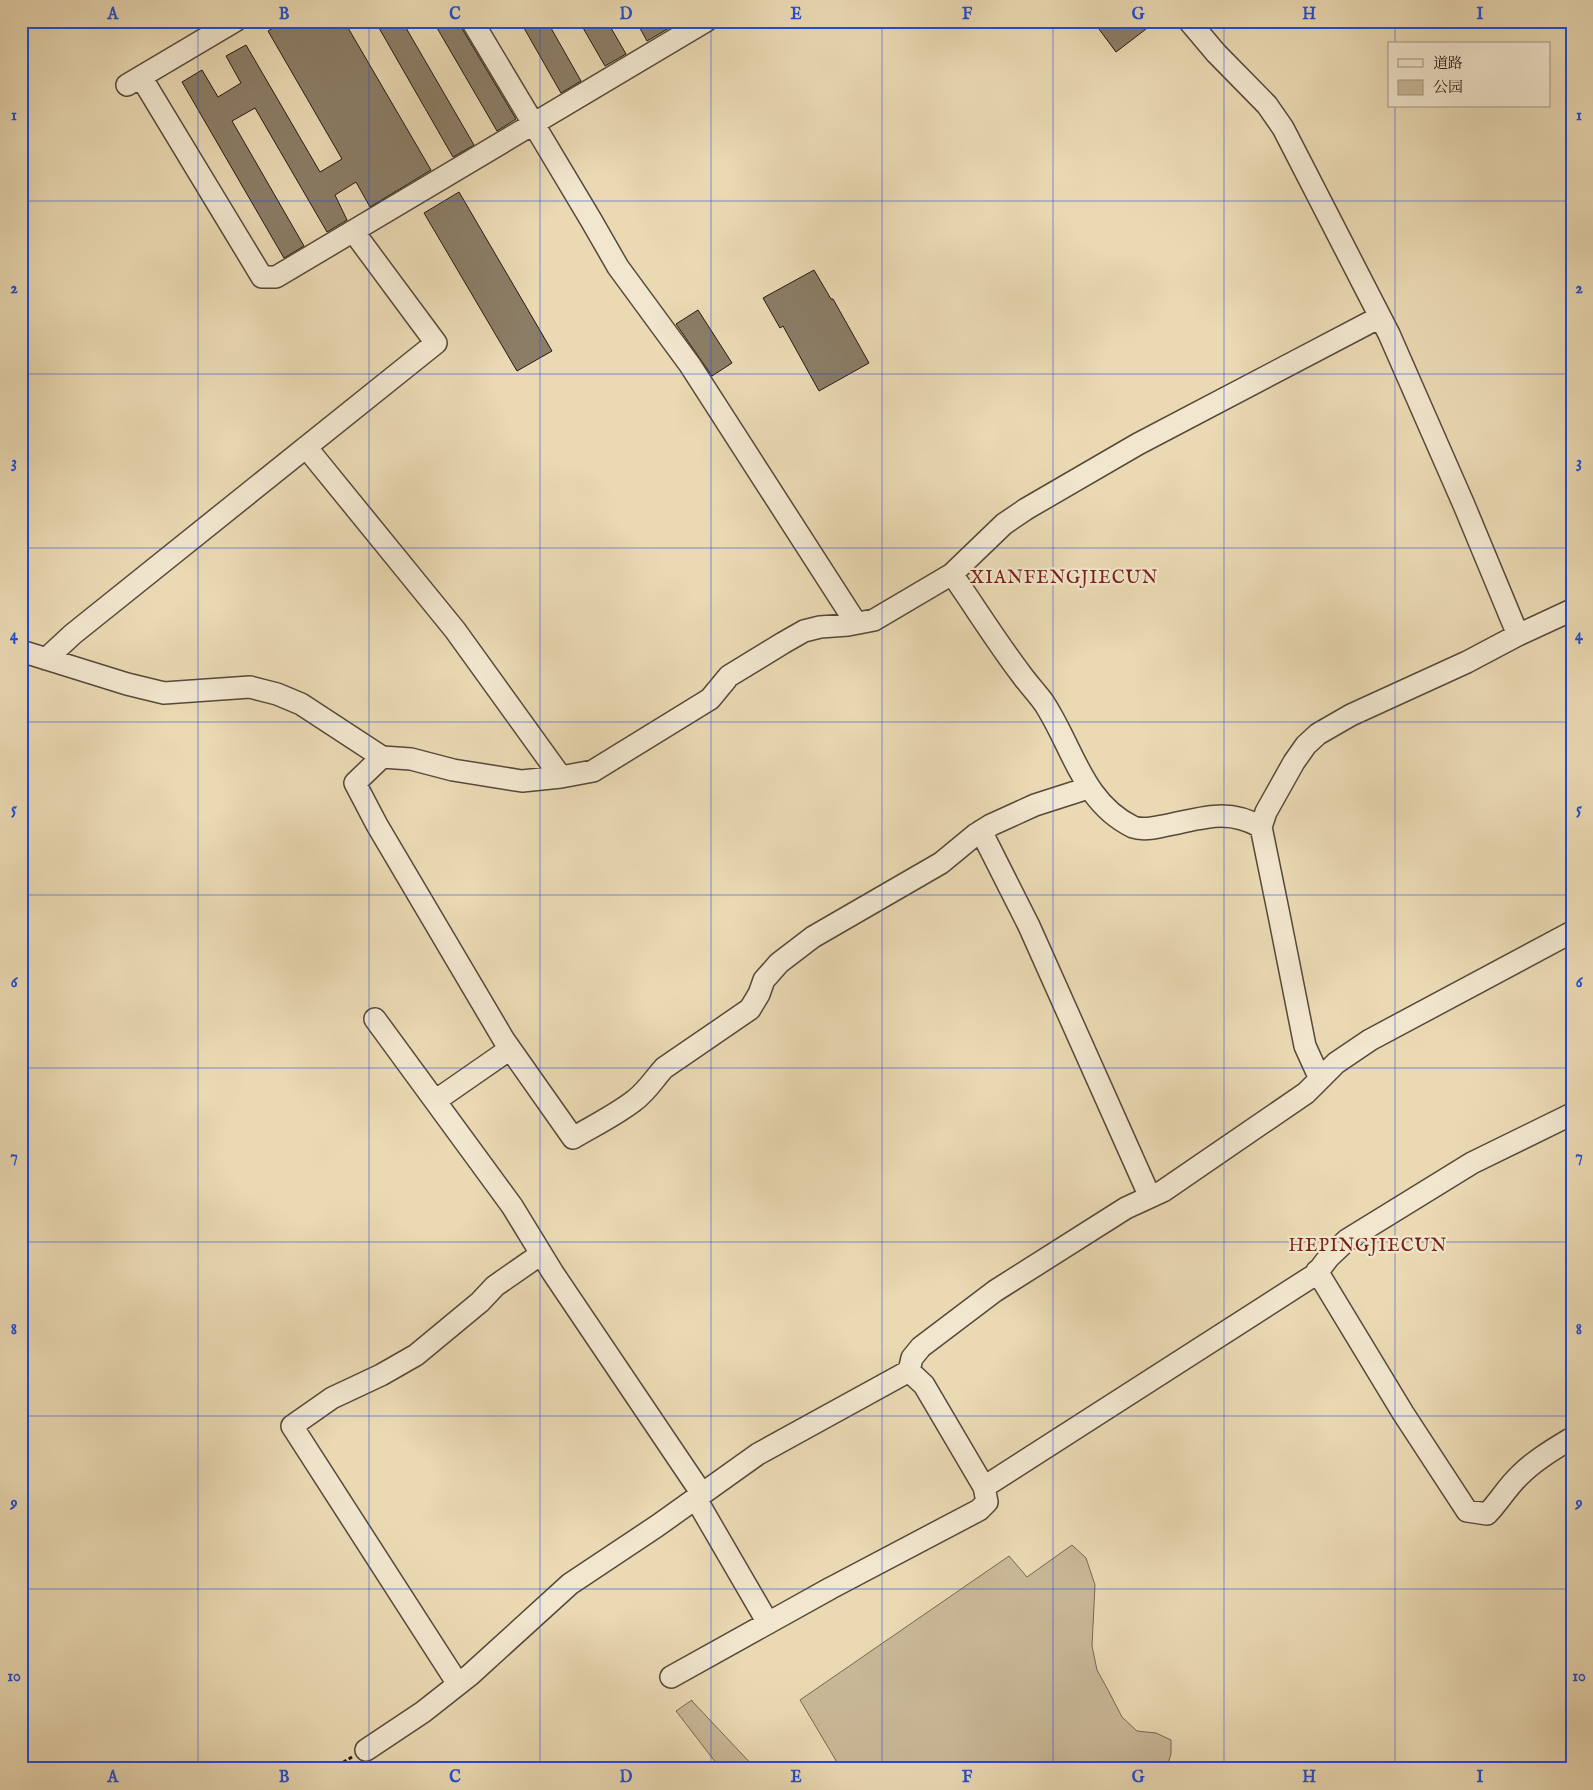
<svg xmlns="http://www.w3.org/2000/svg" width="1593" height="1790" viewBox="0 0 1593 1790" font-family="'IM FELL English','Noto Serif SC',serif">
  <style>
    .green { fill: #c9b898; stroke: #776855 }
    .building { fill: #8b7d66; stroke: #251912 }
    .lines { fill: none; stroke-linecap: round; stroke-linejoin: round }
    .minor-casing { stroke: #56493a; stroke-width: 24 }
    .path { stroke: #251912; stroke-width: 3; stroke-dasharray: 4 2.5; stroke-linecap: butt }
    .minor { stroke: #f1e6ce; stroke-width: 21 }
    .grid { fill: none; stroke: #1d4ed8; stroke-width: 1; stroke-opacity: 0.55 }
    .labels { text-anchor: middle; stroke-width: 4.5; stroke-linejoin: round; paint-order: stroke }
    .quarter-label { font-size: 18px; letter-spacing: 1px; fill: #7a1f14; stroke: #f1e6ce }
    .neatline { fill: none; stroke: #1d4ed8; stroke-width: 2 }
    .grid-label { font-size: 16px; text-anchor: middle; font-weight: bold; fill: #1d4ed8 }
  </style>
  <rect width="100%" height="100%" fill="#ead9b3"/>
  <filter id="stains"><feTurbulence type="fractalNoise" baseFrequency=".004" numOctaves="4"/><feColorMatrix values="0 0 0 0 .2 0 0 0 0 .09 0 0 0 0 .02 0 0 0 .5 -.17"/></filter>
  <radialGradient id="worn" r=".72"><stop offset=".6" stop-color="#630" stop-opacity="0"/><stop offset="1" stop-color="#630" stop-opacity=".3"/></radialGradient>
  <path class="green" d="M1072 1545 1086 1558 1095 1585 1092 1646 1097 1670 1108 1690 1122 1717 1137 1731 1156 1733 1171 1740V1754L1168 1763 1171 1769H841L800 1700 1009 1556 1027 1577Z
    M692 1700V1701L756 1769H722L713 1759 676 1711Z"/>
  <path class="building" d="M284 21H344L431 170 370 207 356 182 335 195 347 220 327 232 255 108 232 121 304 246 284 258 182 82 202 70 218 97 241 83 226 56 246 45 320 172 342 159 268 31Z
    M375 21H402L474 145 453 157Z
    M433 21H460L461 27 516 119 497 131Z
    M520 21H547L581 81 561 93Z
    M579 21H607L626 54 605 66Z
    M636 21H681L647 41Z
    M1093 21H1140L1146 29 1116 52Z
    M459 192 552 351 517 371 424 213Z
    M814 270 831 299H833L869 363 819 391 783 326 780 328 763 298Z
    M698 310 732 363 712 376 676 324Z"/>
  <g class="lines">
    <defs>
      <path id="minor" d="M472 21 591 220 618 267 690 365 856 623
        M1189 21 1216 53 1267 105 1283 128 1389 334 1464 505 1518 635
        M141 77 262 277H276L706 21
        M127 85 235 21
        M306 447 455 630 561 777
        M952 574C975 607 996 641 1021 674 1028 684 1037 693 1044 703 1073 747 1082 802 1133 827 1141 830 1155 828 1163 826 1201 819 1226 807 1261 827
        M21 651 127 684 164 693 250 687 277 694 301 704 382 757 411 759 453 770 522 781 561 777 593 771 710 699 729 676 783 643 804 631 820 627 848 625 874 620 952 574 1004 524 1026 509 1138 444 1380 317
        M46 659 73 634 436 343 353 231
        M382 757 355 783 377 825 504 1040 573 1138C593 1126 616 1115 635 1100 647 1091 654 1079 664 1068L750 1009 759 994 764 980 779 963 813 937 941 863 975 835 991 825 1035 805 1088 788
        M981 831 1029 926 1150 1197
        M375 1019 512 1206 553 1273 702 1494
        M1320 1079 1305 1046 1279 915 1261 827 1266 812 1294 762 1306 745 1318 734 1351 715 1467 662 1518 635 1572 610
        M435 1101 510 1049
        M1317 1271 1403 1413 1467 1511 1487 1514C1499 1502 1507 1487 1520 1475 1535 1460 1554 1449 1572 1438
        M984 1487 1316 1274 1329 1257 1347 1240 1472 1163 1572 1114
        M696 1499 768 1623
        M671 1677 831 1588 979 1510 987 1502 984 1487 924 1385 909 1371
        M458 1684 292 1426 332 1398 381 1375 416 1355 480 1302 495 1286 541 1254
        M366 1750 423 1712 470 1675 570 1584 657 1526 758 1454 909 1371 912 1358 921 1347 995 1291 1126 1208 1163 1191 1306 1093 1336 1063 1370 1040 1572 932"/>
    </defs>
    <use href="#minor" class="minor-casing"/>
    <path class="path" d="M332 1769 352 1757"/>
    <use href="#minor" class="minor"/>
  </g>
  <path class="grid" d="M198 21V1769M369 21V1769M540 21V1769M711 21V1769M882 21V1769M1053 21V1769M1224 21V1769M1395 21V44M1395 106V1769M21 201H1572M21 374H1572M21 548H1572M21 722H1572M21 895H1572M21 1068H1572M21 1242H1572M21 1416H1572M21 1589H1572"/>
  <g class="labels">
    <g class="quarter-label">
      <text x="1064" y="583">XIANFENGJIECUN</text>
      <text x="1368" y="1251">HEPINGJIECUN</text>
    </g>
  </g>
  <rect width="1593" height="1790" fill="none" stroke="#ead9b3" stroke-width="55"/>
  <rect x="1388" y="42" width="162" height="65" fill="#f1e6ce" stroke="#9f9483"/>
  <rect x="1398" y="59" width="25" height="8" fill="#f1e6ce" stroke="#9f9483"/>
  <text x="1433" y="68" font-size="15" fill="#251912">道路</text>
  <rect x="1398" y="80" width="25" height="15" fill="#c9b898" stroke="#9f9483"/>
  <text x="1433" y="92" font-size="15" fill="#251912">公园</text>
  <rect x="28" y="28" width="1538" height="1734" class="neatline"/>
  <g class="grid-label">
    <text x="113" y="19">A</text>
    <text x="284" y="19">B</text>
    <text x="455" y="19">C</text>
    <text x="626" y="19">D</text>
    <text x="796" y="19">E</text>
    <text x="967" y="19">F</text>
    <text x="1138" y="19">G</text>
    <text x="1309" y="19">H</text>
    <text x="1480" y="19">I</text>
    <text x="14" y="120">1</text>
    <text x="1579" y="120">1</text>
    <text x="14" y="293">2</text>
    <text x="1579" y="293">2</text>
    <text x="14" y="467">3</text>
    <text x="1579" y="467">3</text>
    <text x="14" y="640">4</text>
    <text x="1579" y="640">4</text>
    <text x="14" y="814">5</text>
    <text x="1579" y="814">5</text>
    <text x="14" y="987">6</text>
    <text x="1579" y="987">6</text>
    <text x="14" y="1161">7</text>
    <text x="1579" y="1161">7</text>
    <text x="14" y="1334">8</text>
    <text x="1579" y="1334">8</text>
    <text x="14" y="1508">9</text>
    <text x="1579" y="1508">9</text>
    <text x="14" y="1681">10</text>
    <text x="1579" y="1681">10</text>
    <text x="113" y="1782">A</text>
    <text x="284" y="1782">B</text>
    <text x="455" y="1782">C</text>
    <text x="626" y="1782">D</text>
    <text x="796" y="1782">E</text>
    <text x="967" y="1782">F</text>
    <text x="1138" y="1782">G</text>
    <text x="1309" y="1782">H</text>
    <text x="1480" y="1782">I</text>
  </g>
  <rect width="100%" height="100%" filter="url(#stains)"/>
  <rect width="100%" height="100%" fill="url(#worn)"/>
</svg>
